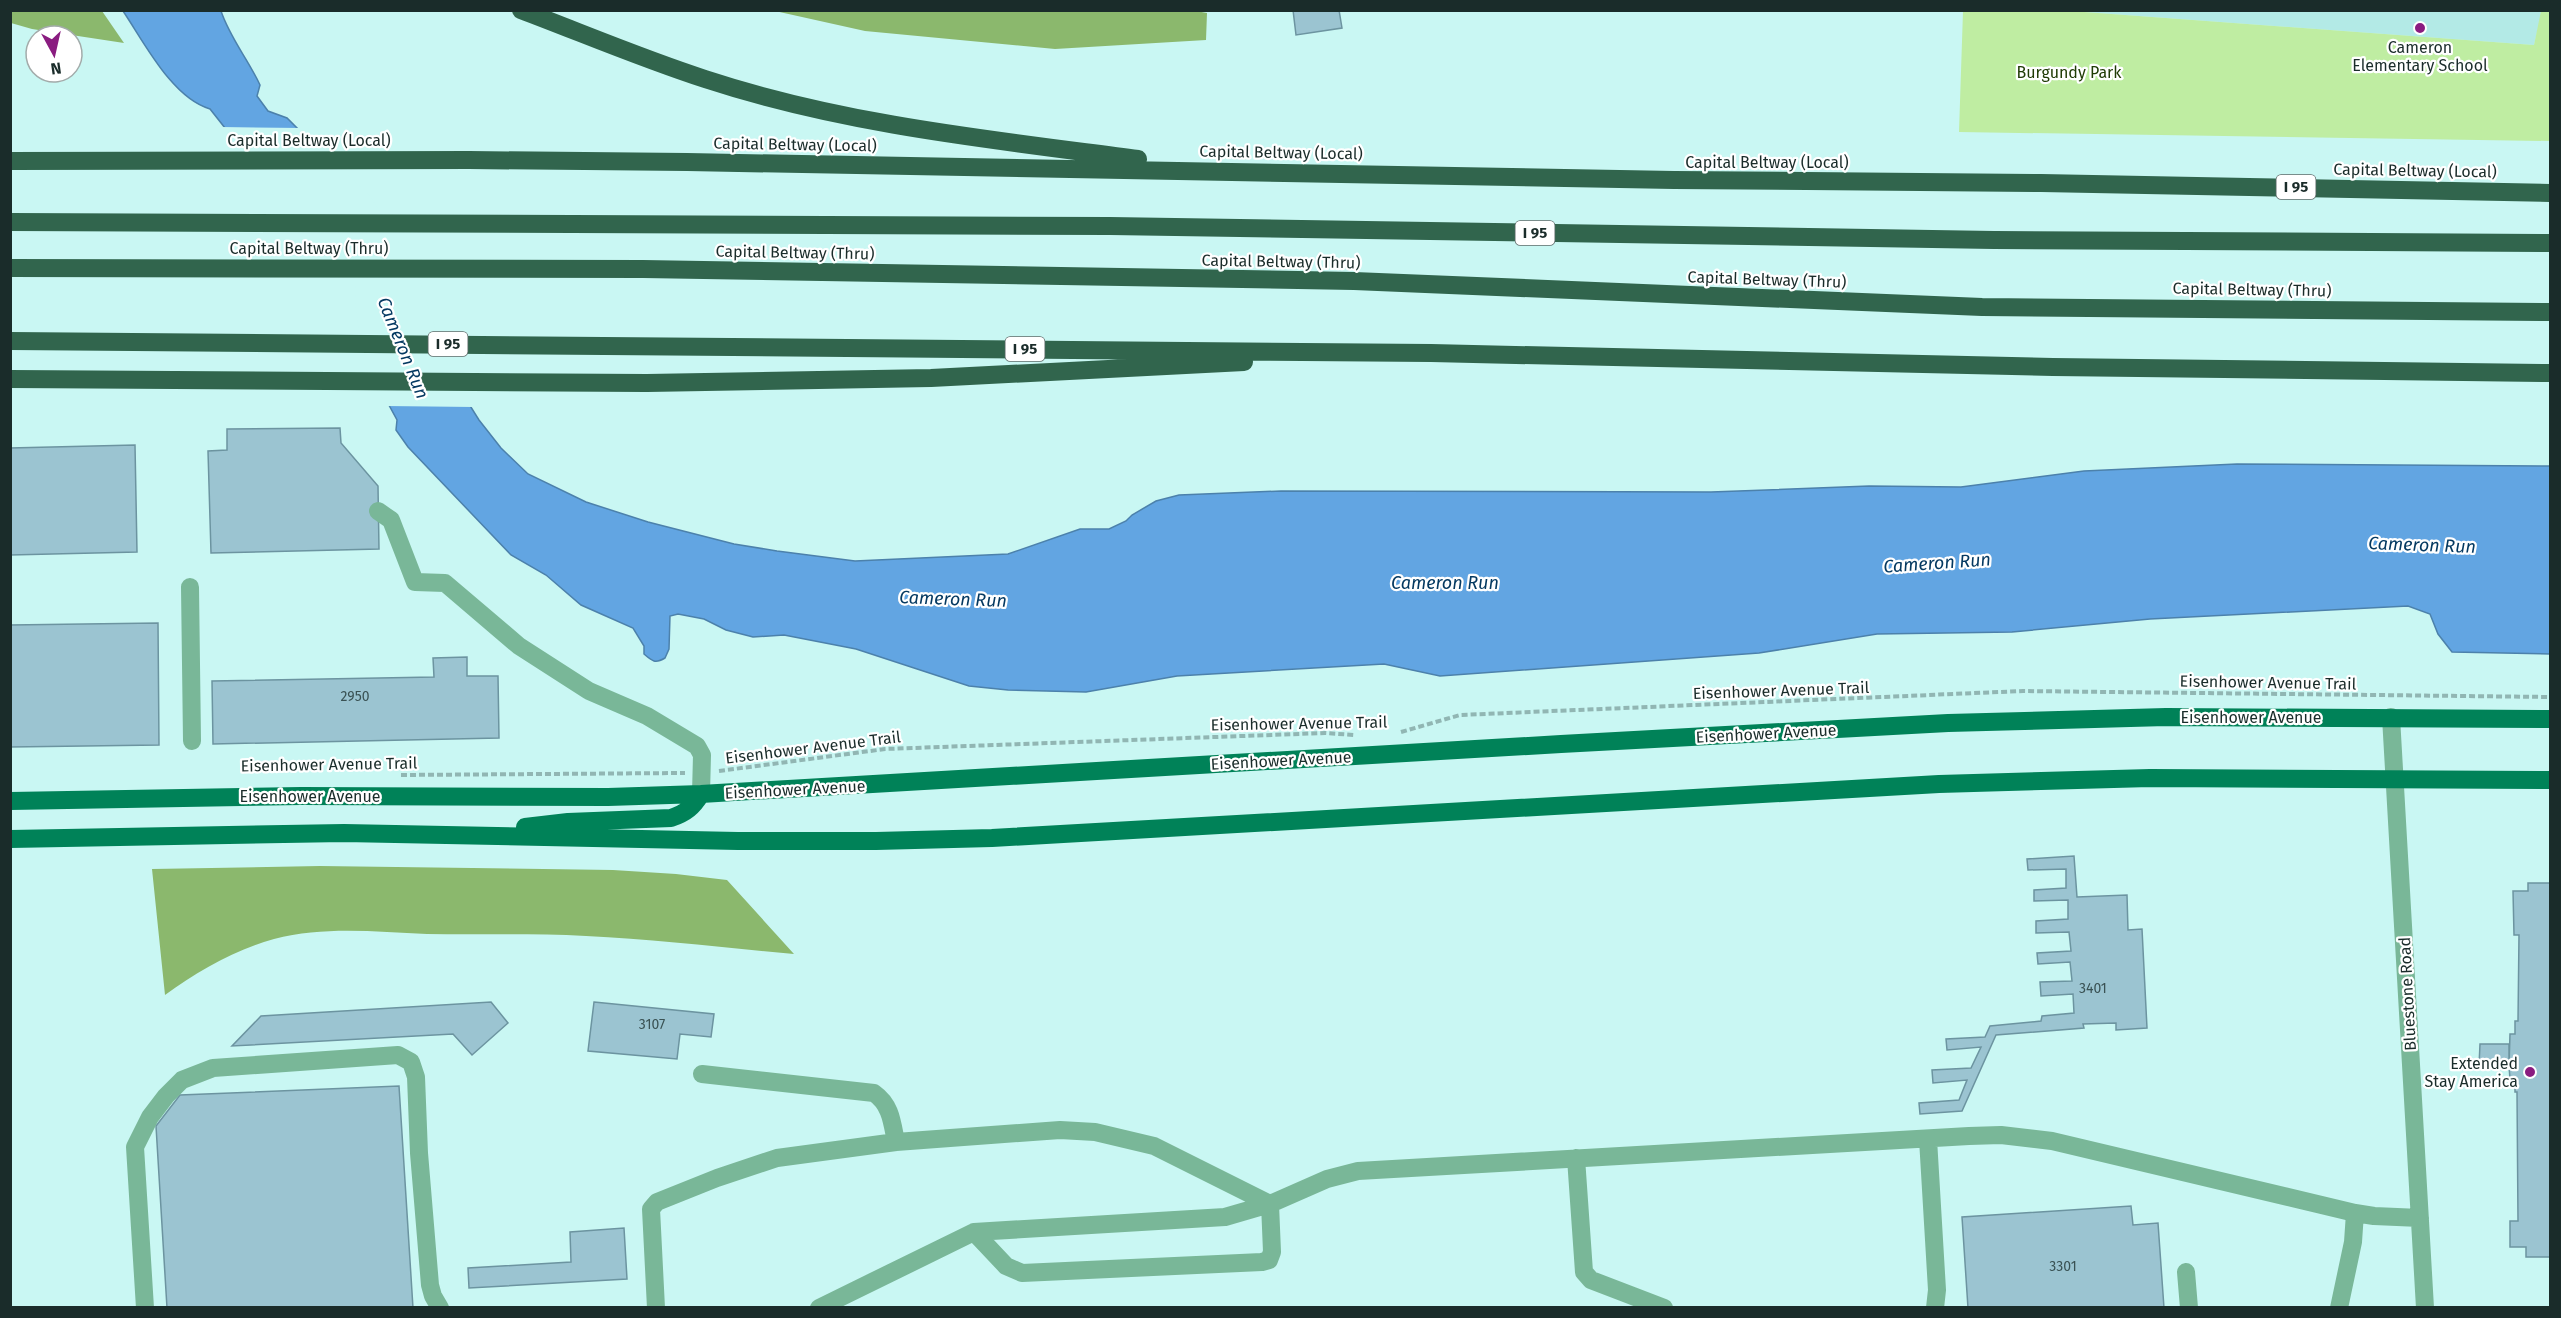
<svg xmlns="http://www.w3.org/2000/svg" width="2561" height="1318" viewBox="0 0 2561 1318" font-family="'Fira Sans',sans-serif">
  <style>
    .built { fill: #b3eae6 }
    .green { fill: #bfeda2 }
    .forest { fill: #8bb86d }
    .water { fill: #62a5e2; stroke: #4c81ab; stroke-width: 1.5 }
    .pier { fill: #c9f7f3 }
    .building { fill: #9bc4d1; stroke: #6c94a0; stroke-width: 1.5 }
    .lines { fill: none; stroke-linecap: round; stroke-linejoin: round }
    .path { stroke: #91b6b3; stroke-width: 4; stroke-dasharray: 6 3; stroke-linecap: butt }
    .minor { stroke: #79b798; stroke-width: 18 }
    .major { stroke: #008258; stroke-width: 18 }
    .highway { stroke: #31654d; stroke-width: 18 }
    .poi-dot { fill: #8a1c80; stroke: #fff; stroke-width: 2 }
    .labels { text-anchor: middle; stroke-width: 4.5; stroke-linejoin: round; paint-order: stroke }
    .number-label { font-size: 14px; fill: #3a5254 }
    .shield { fill: #fff; stroke: #5f6b6a; stroke-width: 1.5 }
    .shield-label { font-size: 15px; font-weight: bold; fill: #1a2c2a }
    .poi-label { font-size: 16px; fill: #1a2c2a; stroke: #fff }
    .park-label { font-size: 16px; fill: #203c06; stroke: #fff }
    .street-label { font-size: 16px; fill: #1a2c2a; stroke: #fff }
    .water-label { font-size: 18px; font-style: italic; fill: #043961; stroke: #fff }
  </style>
  <rect width="100%" height="100%" fill="#c9f7f3"/>
  <path class="built" d="M2071 11H2542L2534 45Z"/>
  <path class="green" d="M1963 11H2071L2534 45 2541 11H2550V141L1959 132Z"/>
  <path class="forest" d="M10 11H102L124 43 32 29 11 23Z
    M775 11H1196L1207 13 1206 40 1055 49 865 31Z
    M320 866 613 870 676 874 727 880 794 954C725 948 655 939 586 936 533 933 480 935 427 934 375 932 325 926 274 939 234 950 198 971 165 995L152 869Z"/>
  <path class="water" d="M123 11H221C230 38 248 59 260 85L257 96 268 111 287 118 367 198 442 361 479 420 501 448 528 474 586 502 648 522 734 544 777 551 855 561 1008 554 1080 529H1109L1126 521 1132 515 1156 501 1179 495 1281 491 1711 492 1869 486 1961 487 2084 471 2237 464 2550 466V654L2452 652 2438 634 2430 614 2408 606 2150 619 2012 632 1877 634 1759 653 1440 676 1384 664 1177 676 1086 692 1008 690 969 686 856 649 784 635 753 637 726 630 704 619 678 614 670 616 669 649 665 658C655 664 652 661 644 654V646L633 628 581 605 546 575 511 555 408 447 396 430 397 420 365 361 359 281 278 195 210 109C172 98 144 42 123 11Z"/>
  <path class="pier" d="M221 127 301 128 370 196 417 271 445 359 474 407 386 406 363 362 355 301 356 282 276 197Z"/>
  <path class="building" d="M1293 10H1339L1342 28 1296 35Z
    M340 428 341 443 378 486 379 549 211 553 208 451 227 450V429Z
    M135 445 137 552 10 555V448Z
    M158 623 159 745 10 747V625Z
    M467 657V676H498L499 738 213 744 212 681 434 677 433 658Z
    M2074 856 2077 897 2127 895 2128 930 2142 929 2147 1028 2116 1030V1023L2083 1024 2084 1028 1996 1035 1962 1111 1920 1114 1919 1103 1959 1100 1967 1080 1933 1083 1932 1070 1971 1068 1981 1047 1947 1050 1946 1039 1985 1037 1990 1026 2041 1021 2042 1016 2074 1013 2073 994 2041 996 2040 982 2072 981 2070 962 2038 964 2037 953 2071 951 2069 932 2036 933V921L2068 919V900L2034 901V890L2066 888V869L2028 870 2027 859Z
    M2528 883H2550V1257H2526V1247H2510V1221H2518L2517 1092H2515V1079H2510L2509 1066 2510 1034H2515V1021H2518L2519 935H2514L2513 891H2528Z
    M491 1002 508 1023 472 1055 453 1034 232 1046 261 1016Z
    M594 1002 714 1014 711 1037 680 1034 677 1059 588 1051Z
    M2480 1044H2509V1066H2479Z
    M399 1086 413 1308H167L156 1126 180 1095Z
    M2131 1206 2133 1225 2158 1223 2164 1308H1968L1962 1217Z
    M624 1228 627 1279 469 1288 468 1268 571 1262 570 1232Z"/>
  <g class="lines">
    <path class="path" d="M1401 732 1460 715 2023 691 2550 697
      M719 771 885 749 1325 733 1355 735
      M401 775 685 773"/>
    <path class="minor" d="M378 511 391 520 415 582 445 583 519 646 589 691 647 716 697 746 702 755 701 794
      M190 587 192 741
      M2391 717 2425 1308
      M702 1074 874 1093C891 1105 892 1122 896 1142
      M1928 1139 1937 1290 1935 1308
      M1576 1158 1584 1272 1591 1280 1664 1308
      M2186 1272 2189 1308
      M145 1308 135 1147 150 1117 166 1096 182 1080 213 1068 398 1055 411 1062 416 1077 419 1153 430 1285 433 1296 440 1308
      M656 1308 651 1209 657 1202 717 1178 777 1158 896 1142 1060 1130 1095 1132 1154 1146 1270 1204 1272 1252 1269 1260 1262 1262 1022 1273 1006 1266 974 1232
      M819 1308 974 1232 1225 1217 1270 1204 1327 1179 1358 1171 1969 1136 2001 1135 2052 1141 2355 1213 2374 1216 2420 1218
      M2339 1308 2353 1242 2355 1213"/>
    <path class="major" d="M10 801 301 796 608 797 701 794 1561 744 1948 723 2166 717 2550 719
      M525 827 568 822 671 818C686 813 693 807 701 794
      M10 839 344 833 738 841H876L992 838 1939 784 2150 778 2550 780"/>
    <path class="highway" d="M521 10C582 33 643 59 705 79 845 125 993 140 1138 159
      M10 161 469 160 687 162 1674 180 2041 183 2550 193
      M10 222 1110 226 1994 240 2550 243
      M10 268 643 269 1354 281 1982 307 2550 312
      M10 341 1431 353 2053 367 2550 373
      M10 379 647 383 931 378 1244 362"/>
  </g>
  <g class="poi-dot">
    <circle cx="2420" cy="28" r="6"/>
    <circle cx="2530" cy="1072" r="6"/>
  </g>
  <g class="labels">
    <g class="number-label">
      <text x="355" y="701">2950</text>
      <text x="2093" y="993">3401</text>
      <text x="652" y="1029">3107</text>
      <text x="2063" y="1271">3301</text>
    </g>
    <g class="shield">
      <rect x="2276.5" y="175" width="39" height="24" rx="4.5"/>
      <rect x="1515.5" y="221" width="39" height="24" rx="4.5"/>
      <rect x="428.5" y="332" width="39" height="24" rx="4.5"/>
      <rect x="1005.5" y="337" width="39" height="24" rx="4.5"/>
    </g>
    <g class="shield-label">
      <text x="2296" y="192">I 95</text>
      <text x="1535" y="238">I 95</text>
      <text x="448" y="349">I 95</text>
      <text x="1025" y="354">I 95</text>
    </g>
    <g class="poi-label">
      <text x="2420" y="53">Cameron<tspan x="2420" dy="18">Elementary School</tspan></text>
      <text x="2518" y="1069" text-anchor="end">Extended<tspan x="2518" dy="18">Stay America</tspan></text>
    </g>
    <g class="park-label">
      <text x="2069" y="78">Burgundy Park</text>
    </g>
    <g class="street-label">
      <text x="309" y="146">Capital Beltway (Local)</text>
      <text transform="translate(795 144) rotate(1)" y="6">Capital Beltway (Local)</text>
      <text transform="translate(1281 152) rotate(1)" y="6">Capital Beltway (Local)</text>
      <text x="1767" y="168">Capital Beltway (Local)</text>
      <text transform="translate(2415 170) rotate(1)" y="6">Capital Beltway (Local)</text>
      <text x="309" y="254">Capital Beltway (Thru)</text>
      <text transform="translate(795 252) rotate(1)" y="6">Capital Beltway (Thru)</text>
      <text transform="translate(1281 261) rotate(1)" y="6">Capital Beltway (Thru)</text>
      <text transform="translate(1767 279) rotate(2)" y="6">Capital Beltway (Thru)</text>
      <text transform="translate(2252 289) rotate(1)" y="6">Capital Beltway (Thru)</text>
      <text transform="translate(2268 682) rotate(1)" y="6">Eisenhower Avenue Trail</text>
      <text transform="translate(1781 690) rotate(-2)" y="6">Eisenhower Avenue Trail</text>
      <text x="2251" y="723">Eisenhower Avenue</text>
      <text transform="translate(1299 723) rotate(-1)" y="6">Eisenhower Avenue Trail</text>
      <text transform="translate(1766 733) rotate(-3)" y="6">Eisenhower Avenue</text>
      <text transform="translate(813 747) rotate(-7)" y="6">Eisenhower Avenue Trail</text>
      <text transform="translate(1281 760) rotate(-3)" y="6">Eisenhower Avenue</text>
      <text transform="translate(329 764) rotate(-1)" y="6">Eisenhower Avenue Trail</text>
      <text transform="translate(795 789) rotate(-3)" y="6">Eisenhower Avenue</text>
      <text x="310" y="802">Eisenhower Avenue</text>
      <text transform="translate(2407 994) rotate(-93)" y="6">Bluestone Road</text>
    </g>
    <g class="water-label">
      <text transform="translate(403 348) rotate(68)" y="6">Cameron Run</text>
      <text transform="translate(2422 545) rotate(2)" y="6">Cameron Run</text>
      <text transform="translate(1937 563) rotate(-4)" y="6">Cameron Run</text>
      <text x="1445" y="589">Cameron Run</text>
      <text transform="translate(953 599) rotate(2)" y="6">Cameron Run</text>
    </g>
  </g>
  <rect width="2561" height="1318" fill="none" stroke="#1a2c2a" stroke-width="24"/>
  <g transform="translate(54 54) rotate(172)"><circle r="28" fill="#ffffff" stroke="#a3abaa" stroke-width="1.5"/>
  <path d="M0-4.5L10 22L0 15L-10 22Z" fill="#8a1c80"/>
  <text y="-9" font-size="16" font-weight="bold" text-anchor="middle" fill="#1a2c2a">N</text>
  </g>
</svg>
